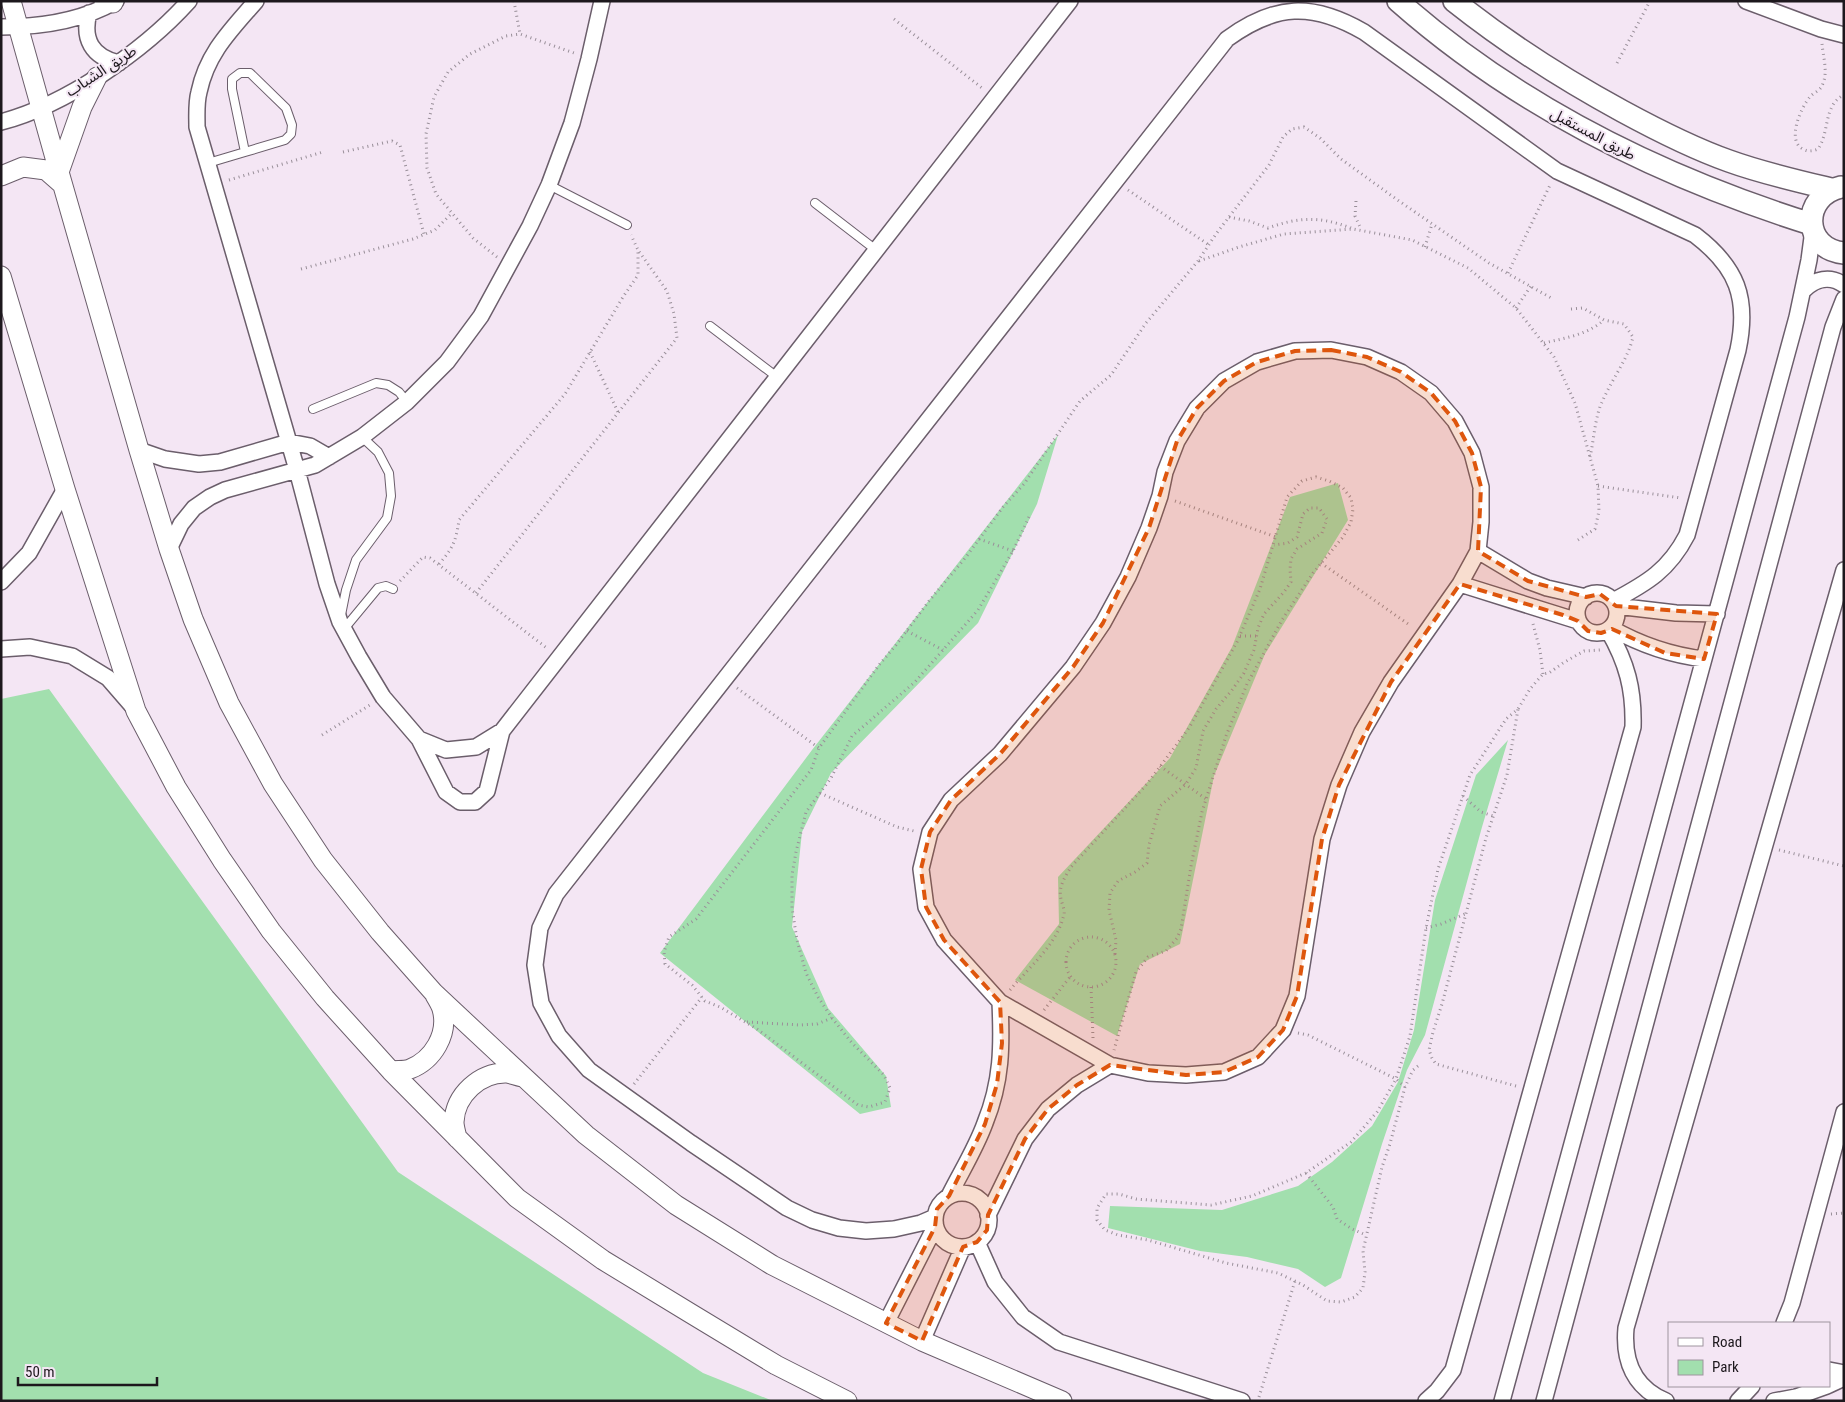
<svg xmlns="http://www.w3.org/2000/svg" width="1845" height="1402" viewBox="0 0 1845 1402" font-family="'Roboto Condensed','Noto Sans Arabic',sans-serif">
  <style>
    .green { fill: #a2dfae }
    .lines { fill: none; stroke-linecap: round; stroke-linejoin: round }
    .service-casing { stroke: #6b5e6b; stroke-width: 10 }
    .minor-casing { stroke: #6b5e6b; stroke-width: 18 }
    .tertiary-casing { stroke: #6b5e6b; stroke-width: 21 }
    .secondary-casing { stroke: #6b5e6b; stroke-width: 24 }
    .path { stroke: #998f99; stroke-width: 3; stroke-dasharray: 1 4; stroke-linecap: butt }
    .service { stroke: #fff; stroke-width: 8 }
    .minor { stroke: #fff; stroke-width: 15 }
    .tertiary { stroke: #fff; stroke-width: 19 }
    .secondary { stroke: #fff; stroke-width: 21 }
    .marked { fill: #de560d; fill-opacity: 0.2; stroke: #de560d; stroke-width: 4; stroke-dasharray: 10 6; stroke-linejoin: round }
    .labels { text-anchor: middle; stroke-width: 4; stroke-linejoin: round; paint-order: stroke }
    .street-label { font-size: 15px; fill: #1d181d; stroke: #f4e6f4 }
  </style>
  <rect width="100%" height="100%" fill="#f4e6f4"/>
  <path class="green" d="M1058 435 1037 504 978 623 831 773 802 832 792 927 828 1008 886 1076 891 1107 860 1114 660 953 812 750Z
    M1338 483 1348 520 1265 654 1214 776 1180 944 1140 964 1117 1036 1015 980 1059 924 1058 877 1170 758 1232 647 1290 497Z
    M49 689 398 1172 703 1373 773 1401H1V699Z
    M1508 740 1482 827 1425 1035 1407 1070 1382 1144 1341 1278 1325 1287 1298 1269 1247 1257 1200 1251 1108 1228 1110 1206 1222 1210 1298 1186 1332 1162 1372 1126 1398 1082 1414 1030 1435 900 1476 775Z"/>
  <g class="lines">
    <defs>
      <path id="service" d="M208 163 245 152 232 89V79L240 73H250L286 108 292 125 291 134 285 140 245 152
        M549 185 627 225
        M815 203 876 250
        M710 326 777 377
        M313 409 376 383 388 385 399 392 407 402
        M341 615 346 590 356 560 387 518 391 496 389 473 378 452 362 437
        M344 629 378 588 386 586 393 589"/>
      <path id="minor" d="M256 1C231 30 207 53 199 92 196 103 197 115 197 127L297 470 327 584 340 622 359 657 383 697 419 739 446 750 476 747 502 731 1070 1
        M1746 1 1821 29 1844 35
        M89 13C82 39 92 57 119 63
        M1 27C40 27 82 21 116 1
        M1 122C66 105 144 51 189 1
        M1804 290C1815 279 1830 275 1844 285
        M1331 350 1367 357 1401 372 1431 393 1455 421 1472 453 1481 487V522L1478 551 1460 584 1391 682 1362 732 1339 785 1322 839 1297 996 1283 1030 1258 1057 1224 1072 1186 1075 1148 1073 1110 1065 1000 1002 944 940 926 907 921 869 930 832 951 800 1000 754 1073 667 1103 623 1128 577 1149 528 1160 496 1165 472 1177 441 1197 408 1224 381 1257 362 1295 351Z
        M139 450 165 459 199 464 220 462 289 442 310 446 329 457
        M169 549 181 524 194 508 210 497 225 490 315 465 362 437 407 402 447 362 481 316 530 226 549 185 572 123 589 59 602 1
        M1478 551 1528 581 1547 588 1586 597
        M1 582 29 553 65 489
        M1460 584 1578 621
        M1577 613a20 20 0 1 1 40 0a20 20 0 1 1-40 0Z
        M1616 606 1676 613 1717 614
        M1611 628C1641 645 1669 655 1704 659
        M1 649 30 647 72 656 108 678 134 708
        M419 739 446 792 460 802H475L487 791 502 731
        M935 1220a27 27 0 1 1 54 0a27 27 0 1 1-54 0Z
        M949 1196C961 1172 976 1148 985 1123 1002 1081 1002 1046 1000 1002
        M988 1215 1025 1139 1048 1109 1077 1085 1110 1065
        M935 1217 921 1223 894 1229 866 1231 839 1228 812 1220 787 1208 691 1143 589 1070 559 1036 541 1003 535 965 540 928 556 894 1227 39C1275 4 1312 2 1364 32L1557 171 1695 235C1737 267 1749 298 1738 350L1687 535C1669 570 1647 583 1613 601
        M977 1242 995 1282 1023 1317 1059 1342 1242 1401
        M886 1323 935 1227
        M1784 1323 1792 1303 1844 1112
        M922 1341 963 1247
        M1829 1370 1844 1373
        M1829 1385 1844 1378
        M1426 1401 1437 1391 1453 1370 1633 727C1634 689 1627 663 1608 630
        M1502 1401 1797 317 1809 260 1813 230
        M1544 1401 1833 327 1844 299
        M1666 1401C1634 1388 1623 1361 1626 1328L1844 570
        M1738 1401 1752 1386
        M1774 1401 1796 1397 1827 1386"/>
      <path id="tertiary" d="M11 1 59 172 139 450 169 549 193 619 229 703 273 784 323 860 380 932 434 993 586 1135 676 1205 772 1265 922 1341 1062 1401
        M104 1 113 3
        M59 172 82 107 97 77
        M1 176 23 167 46 170 62 184
        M1 276 65 489 136 711 176 787 222 860 271 931 325 998 391 1071 517 1198 603 1260 690 1313 776 1365 847 1401
        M391 1071C397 1070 405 1071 410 1069 433 1060 449 1034 442 1009 441 1005 438 1000 435 995
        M457 1138C456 1133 454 1127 454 1122 455 1095 480 1072 507 1073 512 1074 517 1076 522 1077"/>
      <path id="secondary" d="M1398 1C1517 106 1661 177 1811 224
        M1454 1C1507 43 1563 79 1622 111 1657 130 1692 148 1729 161 1762 173 1797 181 1831 189
        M1841 187C1801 196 1802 249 1844 253"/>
    </defs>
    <use href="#service" class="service-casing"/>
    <use href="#minor" class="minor-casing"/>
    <use href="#tertiary" class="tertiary-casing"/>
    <use href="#secondary" class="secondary-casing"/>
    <path class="path" d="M514 1 520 34
      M894 19 982 88
      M1822 44C1823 56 1828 72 1823 83 1821 91 1814 92 1810 97 1801 107 1786 141 1803 149 1808 152 1813 151 1818 149 1830 132 1823 105 1844 95
      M1617 63 1650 1
      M343 152 392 141 400 145 424 234
      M229 180 323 152
      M1128 190 1209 245
      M1356 201 1355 216 1361 229
      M1229 217 1249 221 1268 228C1299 217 1319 216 1351 228
      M1425 247 1432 224
      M497 257 473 238 436 194 427 168 426 134 434 97 448 72 470 54 506 36 520 34 574 53
      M1199 261 1239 247 1284 234 1353 229 1412 240 1468 268 1516 308 1554 357 1575 403 1598 486 1599 511 1595 529 1578 540
      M301 269 413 239 435 230 452 213
      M1508 273 1550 185
      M1516 308 1531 286
      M1571 309 1583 308 1604 320 1624 324 1633 337C1628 359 1612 379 1603 400 1595 415 1594 440 1590 457
      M1544 343C1565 338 1587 335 1604 320
      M590 352 618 412
      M1598 486 1681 498
      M1175 501 1276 537
      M1029 517 1013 551 978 610 915 682 852 736 831 778 806 812 796 852 792 875V908L797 940 806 973 818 997 832 1018 852 1043 884 1075 890 1088 885 1102 869 1107 858 1105 757 1029 720 1007 705 1001 692 985 665 964 664 952 669 937 696 919 811 770 819 748 879 665 896 645 929 601 966 557 1003 507 1024 484 1080 401 1111 375 1146 323 1198 261 1216 234 1269 165 1283 137 1292 129 1304 127 1320 138 1341 159 1399 201 1489 263 1553 299
      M979 539 1013 551
      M1321 563 1411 626
      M439 564C453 548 456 541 459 520L565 394 623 297 638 275V250L631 235
      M400 581 423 557 430 558 548 649
      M476 593 677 338 674 314 667 291 638 250
      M1533 624 1540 650 1543 674
      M907 631 943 650
      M1240 636H1256
      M737 688 819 748
      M322 735 370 705
      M1160 766 1206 799
      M820 793 897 827 914 831
      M1463 796 1481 812 1493 816
      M1779 850 1844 866
      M1426 928 1441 924 1465 914
      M1066 962a25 25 0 1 1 50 0a25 25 0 1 1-50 0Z
      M1115 954 1116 940 1109 910 1110 893 1118 881 1135 872 1147 863 1149 845 1160 806 1186 784 1196 768 1203 731 1216 709 1232 690 1244 673 1254 650 1258 628 1264 614 1284 592 1291 582 1290 569 1291 559 1297 549 1322 533 1327 519 1319 508H1310L1303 514 1297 537 1288 543 1274 545
      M1091 987 1093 1038
      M1010 990C1029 967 1058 944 1064 914 1065 910 1062 904 1061 899 1058 887 1065 877 1071 867L1147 784 1189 728 1237 642 1260 589 1287 497 1302 481 1316 477 1329 481 1343 488 1351 498 1353 509 1351 522 1343 537 1313 573 1282 620 1247 684 1226 736 1202 812 1191 866 1181 929 1177 938 1166 951 1148 957 1136 972 1114 1050
      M1044 1010 1070 977
      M747 1022 800 1025 817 1024 832 1018
      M1298 1033 1308 1035 1396 1079 1405 1087
      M1418 1066 1413 1070 1405 1087 1390 1144 1382 1167 1363 1251 1365 1272 1363 1288 1355 1297 1341 1302 1327 1301 1303 1285 1278 1273 1226 1263 1148 1240 1118 1235 1105 1230 1097 1220V1208L1106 1194H1119L1136 1199 1211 1205 1252 1196 1306 1173 1351 1142 1377 1112 1396 1079 1410 1036 1426 928 1438 869 1470 775 1506 719 1518 709 1530 689 1543 674 1549 673 1563 663 1584 651 1600 650
      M634 1084 702 997
      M1516 1086 1436 1064 1432 1058 1429 1050 1433 1032 1442 1004 1486 838 1507 775 1518 709
      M1306 1173 1333 1207 1337 1219 1352 1229 1366 1235
      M1831 1214 1844 1213
      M1259 1397 1295 1281"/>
    <use href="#service" class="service"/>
    <use href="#minor" class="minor"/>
    <use href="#tertiary" class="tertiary"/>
    <use href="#secondary" class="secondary"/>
  </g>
  <path class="marked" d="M1331 350 1367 357 1401 372 1431 393 1455 421 1472 453 1481 487 1478 551 1528 581 1586 597 1600 594 1616 606 1717 614 1704 659 1665 653 1612 629 1601 633 1588 631 1578 621 1563 615 1460 584 1391 682 1339 785 1322 839 1297 996 1283 1030 1258 1057 1224 1072 1186 1075 1110 1065 1077 1085 1048 1109 1025 1139 988 1215 987 1230 977 1242 963 1247 922 1341 886 1323 935 1227 937 1209 949 1196 985 1124 997 1084 1002 1043 1000 1002 944 940 926 907 921 869 930 832 951 800 1000 754 1073 667 1103 623 1149 528 1177 441 1197 408 1224 381 1257 362 1295 351Z"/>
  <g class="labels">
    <g class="street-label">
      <text transform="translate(101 71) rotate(-33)" y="5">طريق الشباب</text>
      <text transform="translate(1593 134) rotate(28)" y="5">طريق المستقبل</text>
    </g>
  </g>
  <rect width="1845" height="1402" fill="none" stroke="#1d181d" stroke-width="5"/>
  <rect x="1668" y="1322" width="162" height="65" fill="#f4e6f4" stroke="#9e949e"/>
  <rect x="1678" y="1338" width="25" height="8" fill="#ffffff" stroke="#9e949e"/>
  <text x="1712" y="1347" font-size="15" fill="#1d181d">Road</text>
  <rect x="1678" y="1360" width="25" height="15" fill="#a2dfae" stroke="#9e949e"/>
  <text x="1712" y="1372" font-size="15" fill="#1d181d">Park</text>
  <path d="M18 1377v8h139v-8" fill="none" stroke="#1d181d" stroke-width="2.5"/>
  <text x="25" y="1377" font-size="15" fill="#1d181d" stroke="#f4e6f4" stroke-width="4" paint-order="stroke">50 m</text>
</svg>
